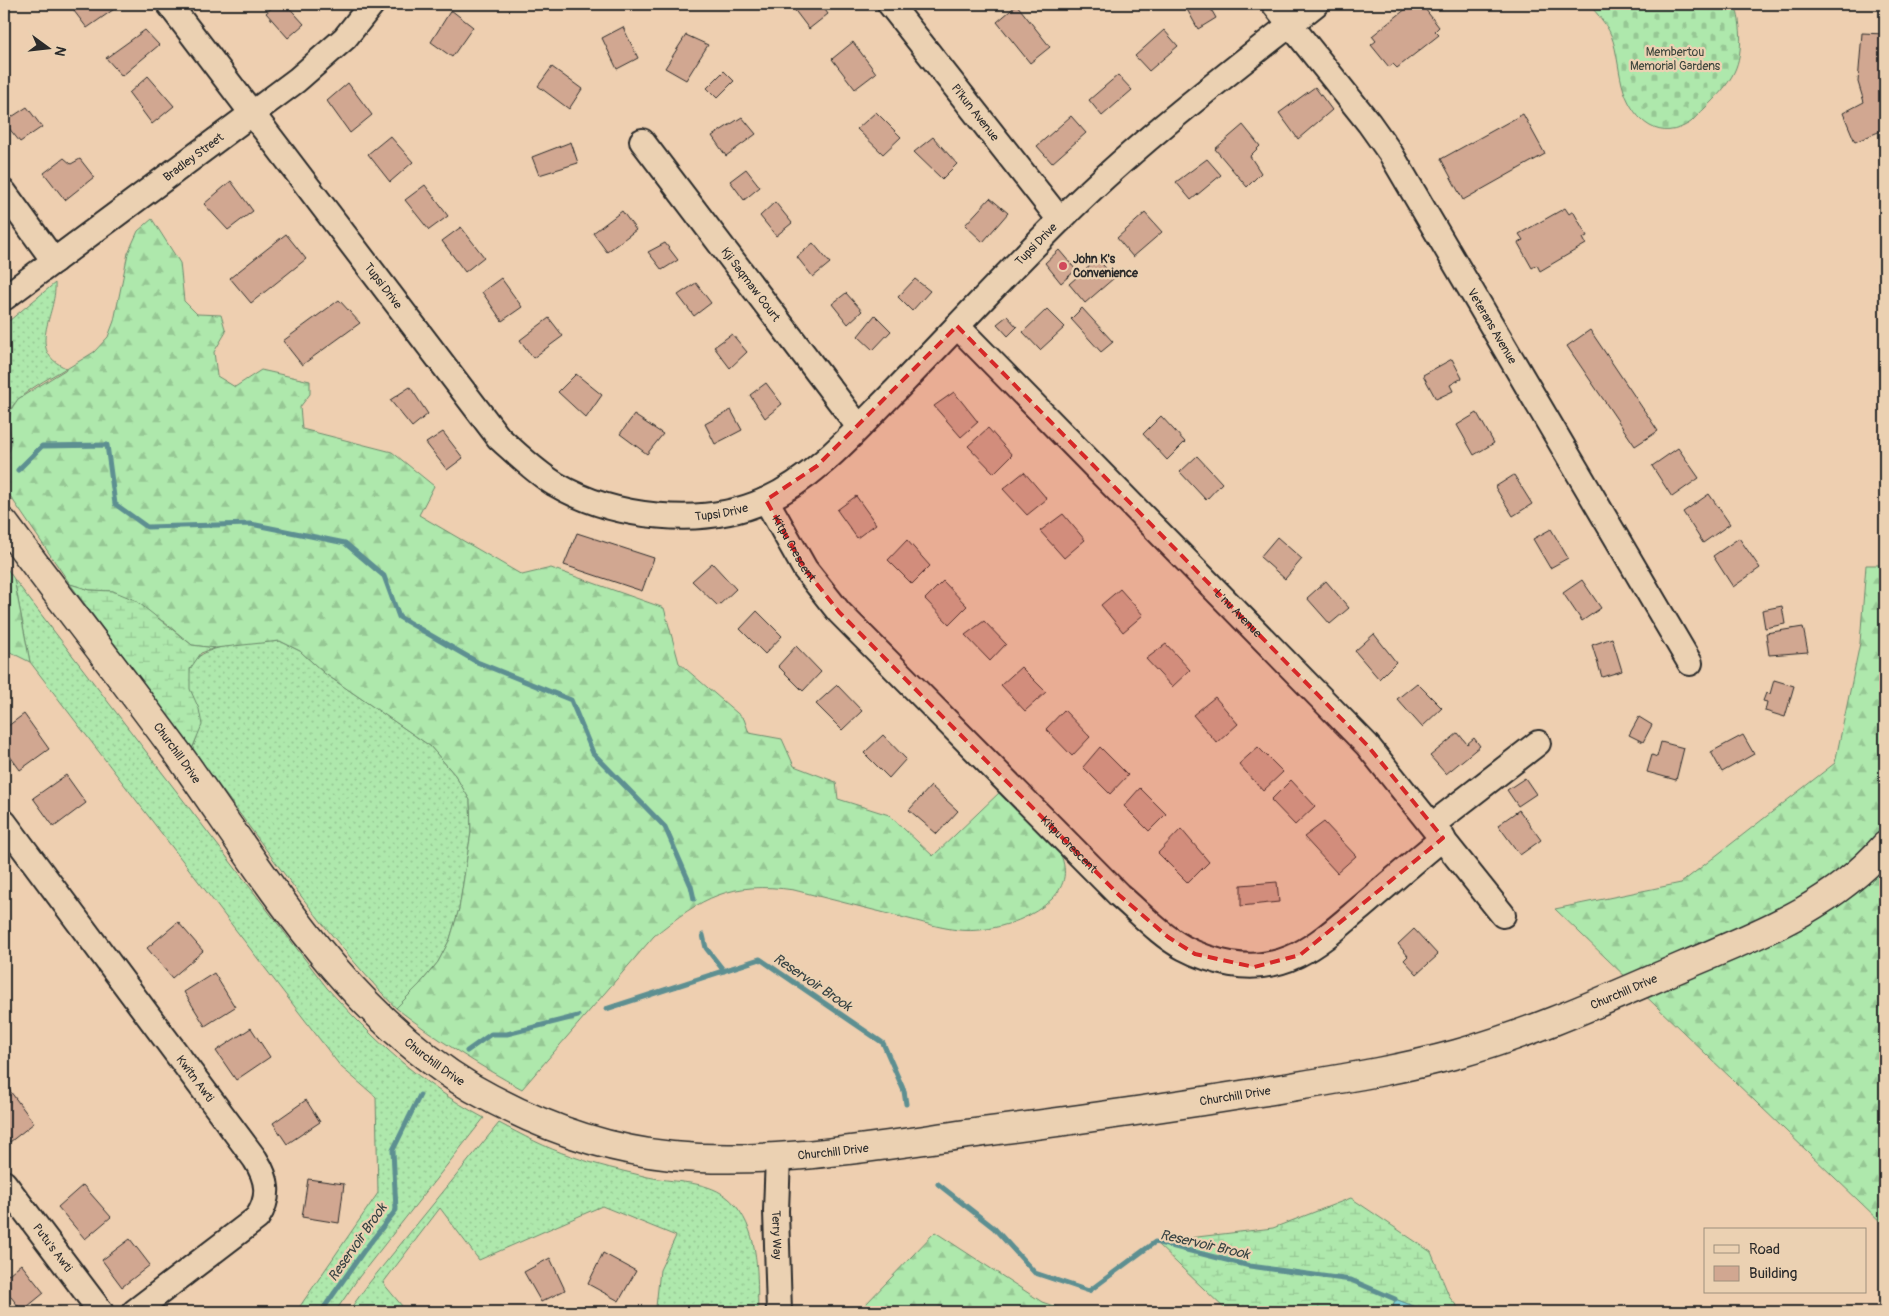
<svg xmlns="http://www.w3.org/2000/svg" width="1889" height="1316" viewBox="0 0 1889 1316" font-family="Pangolin,sans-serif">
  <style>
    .grass { fill: url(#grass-dots); stroke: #6c8a6c }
    .forest { fill: url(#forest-firs); stroke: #6c8a6c }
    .wetland { fill: url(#wetland-marsh); stroke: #6c8a6c }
    .cemetery { fill: url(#cemetery-stones); stroke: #6c8a6c }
    .water { fill: url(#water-ripples); stroke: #5d8f91 }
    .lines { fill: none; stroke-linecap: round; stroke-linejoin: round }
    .stream { stroke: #5d8f91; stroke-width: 5 }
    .building { fill: #d1a791; stroke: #2b2b2b }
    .minor-casing { stroke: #2b2b2b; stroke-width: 28 }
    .major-casing { stroke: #2b2b2b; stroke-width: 31 }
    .minor { stroke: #ebd1b2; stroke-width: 24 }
    .major { stroke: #ebd1b2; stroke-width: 28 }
    .marked { fill: #d62828; fill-opacity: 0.2; stroke: #d62828; stroke-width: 4; stroke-dasharray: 10 6; stroke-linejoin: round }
    .poi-dot { fill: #d1495b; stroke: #ebd1b2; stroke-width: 2 }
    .labels { text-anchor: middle; stroke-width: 4.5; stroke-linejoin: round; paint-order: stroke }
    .park-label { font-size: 12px; fill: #3f473e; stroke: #ebd1b2 }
    .street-label { font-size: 12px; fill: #2b2b2b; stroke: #ebd1b2 }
    .poi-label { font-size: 12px; font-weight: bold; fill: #2b2b2b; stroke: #ebd1b2; text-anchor: start }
    .water-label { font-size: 14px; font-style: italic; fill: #384444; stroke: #ebd1b2 }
  </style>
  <defs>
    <pattern id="grass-dots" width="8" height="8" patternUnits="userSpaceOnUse" patternTransform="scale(1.25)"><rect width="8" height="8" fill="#aee8ac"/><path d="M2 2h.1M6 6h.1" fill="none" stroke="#96c794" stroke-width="1.8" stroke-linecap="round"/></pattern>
    <pattern id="forest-firs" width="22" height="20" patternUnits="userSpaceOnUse" patternTransform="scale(1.25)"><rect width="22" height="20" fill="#aee8ac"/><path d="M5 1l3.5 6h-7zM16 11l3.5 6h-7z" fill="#96c794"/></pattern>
    <pattern id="wetland-marsh" width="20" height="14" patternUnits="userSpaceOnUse" patternTransform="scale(1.25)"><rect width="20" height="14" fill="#aee8ac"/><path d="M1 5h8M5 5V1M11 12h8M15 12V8" fill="none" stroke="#96c794"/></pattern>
    <pattern id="cemetery-stones" width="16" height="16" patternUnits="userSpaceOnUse" patternTransform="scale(1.25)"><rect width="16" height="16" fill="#aee8ac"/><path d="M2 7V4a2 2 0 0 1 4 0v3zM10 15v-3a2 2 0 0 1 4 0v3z" fill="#96c794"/></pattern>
    <pattern id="water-ripples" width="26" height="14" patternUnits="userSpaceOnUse" patternTransform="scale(1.25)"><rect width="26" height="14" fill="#7fd1d5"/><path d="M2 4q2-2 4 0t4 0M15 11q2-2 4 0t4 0" fill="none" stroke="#6eb4b7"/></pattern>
  </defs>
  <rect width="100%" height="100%" fill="#eecfb0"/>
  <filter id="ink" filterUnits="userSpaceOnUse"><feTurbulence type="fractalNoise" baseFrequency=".02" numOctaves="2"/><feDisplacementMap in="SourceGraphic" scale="10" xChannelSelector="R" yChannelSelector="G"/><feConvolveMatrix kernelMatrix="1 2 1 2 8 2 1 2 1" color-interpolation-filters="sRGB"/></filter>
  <g filter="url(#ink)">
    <path class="grass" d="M55 283C57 316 25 350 66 368 52 377 16 394 10 411 4 427 19 445 4 459V325Z
      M14 579 327 988C376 1042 419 1083 484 1118L359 1277 335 1312H296L378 1193 376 1097 341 1067 30 662Z
      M280 641 300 651 324 673 430 746 455 775 470 800 471 832 459 909 450 939 438 962 420 984 396 1008C320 929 258 837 192 749 199 738 196 729 194 716 192 702 187 685 190 670 195 642 256 643 280 641Z
      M499 1123C522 1135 546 1148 571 1156 596 1165 623 1171 648 1177 680 1184 714 1179 736 1206 760 1236 757 1276 758 1312H711L710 1305 656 1307 660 1270 676 1236 602 1206 479 1260 440 1208 383 1283 407 1312H348L369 1283Z"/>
    <path class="forest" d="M152 219 180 263 184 301 197 314 221 315 226 332 214 352 217 376 235 387 261 370 310 381V394L300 407 302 429 392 452 434 486 419 515 522 575 551 568 664 608 679 663 744 719 749 733 782 739 794 766 836 782 838 799 889 815 933 856 1001 791 1059 851C1068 869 1066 885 1052 899 1033 917 1006 927 980 930 955 933 929 924 905 918 868 909 831 899 794 890 731 881 702 897 654 936L522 1089C478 1065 436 1039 396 1008L420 984 438 962 450 939 459 909 471 832 470 800 455 775 430 746 324 673 300 651 280 641 215 648 192 645 164 622 113 591 90 590 70 584 4 487V459C17 446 7 429 10 413 11 408 15 404 18 399L94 352 108 337 114 321 128 253 138 231Z
      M4 564 14 579 30 662 4 649Z
      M1866 565H1885V1226L1555 909 1681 883 1835 763 1860 643Z
      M935 1232 1042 1302 1071 1312H863L865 1305Z"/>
    <path class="wetland" d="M70 584 90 590 113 591 135 600 192 645 215 648 201 653 190 669V689L199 709 202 725 192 749Z
      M1351 1198 1431 1252 1450 1298 1462 1312H1429L1395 1299 1392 1312H1228L1155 1242 1273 1228Z"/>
    <path class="cemetery" d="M1589 4H1735C1742 25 1744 56 1732 76 1723 93 1704 108 1691 122 1660 143 1635 122 1624 91 1618 73 1618 53 1611 35 1606 23 1597 14 1589 4Z"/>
    <path class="water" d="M1395 1299 1429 1312H1392Z"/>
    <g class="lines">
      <path class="stream" d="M18 470 42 446 107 445 115 504 147 527 251 524 345 543 384 576 399 617 477 662 571 700 593 753 665 827 691 886 694 899
        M703 935 706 948 724 971
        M606 1009 760 959 883 1043 904 1091 906 1104
        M467 1051 491 1034H507L578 1016
        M938 1184 994 1228 1035 1273 1089 1291 1155 1242 1250 1266 1351 1280 1395 1299
        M321 1312 363 1252 396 1210 393 1150 420 1095"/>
    </g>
    <path class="building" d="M83 4H118L120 5 87 28 74 11Z
      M276 4H286L304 24 288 38 266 13Z
      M790 4H821L828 14 809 29Z
      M1184 4H1208L1216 18 1198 29Z
      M1412 4 1418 8 1422 5 1439 27 1435 31 1439 35 1397 68 1393 64 1389 67 1371 45 1376 41 1372 36Z
      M1017 5 1050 47 1030 63 997 22Z
      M451 10 473 27 452 57 431 42Z
      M623 27 638 58 617 69 602 38Z
      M145 30 159 45 122 76 106 58Z
      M1164 30 1178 46 1149 71 1135 56Z
      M1862 33 1885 34V133L1883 130 1855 142 1843 113 1864 102 1858 82Z
      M686 35 708 45 686 80 665 68Z
      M853 42 876 73 855 89 832 59Z
      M552 67 582 89 569 109 538 86Z
      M724 71 734 81 717 98 707 88Z
      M1118 75 1132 90 1102 116 1089 100Z
      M148 76 174 106 152 124 129 93Z
      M348 83 372 115 350 133 327 101Z
      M1315 87 1332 110 1298 139 1279 113Z
      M27 107 42 127 20 142 4 122Z
      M876 112 901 137 883 154 857 129Z
      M1523 114 1545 154 1463 200 1441 159Z
      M1071 116 1086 133 1052 163 1037 146Z
      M742 117 756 134 726 156 712 136Z
      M1243 125 1260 146 1250 156 1261 173 1247 187 1215 149Z
      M390 136 413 162 390 182 368 154Z
      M933 137 957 164 942 179 914 152Z
      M571 142 578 163 539 175 532 157Z
      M64 158 71 164 80 159 94 177 65 200 44 173Z
      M1207 159 1221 175 1191 200 1176 182Z
      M746 169 760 187 744 200 730 181Z
      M231 181 253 211 228 230 204 204Z
      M425 185 448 216 429 230 405 200Z
      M990 198 1008 213 983 242 965 225Z
      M775 202 792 223 776 236 760 216Z
      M1565 208 1569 214 1573 211 1587 236 1583 238 1586 244 1540 271 1537 265 1532 268 1518 243 1523 240 1519 234Z
      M622 211 636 230 607 252 593 233Z
      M1145 213 1162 232 1133 257 1117 238Z
      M461 227 484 257 465 272 442 241Z
      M286 234 306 259 251 303 230 278Z
      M665 243 678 260 662 270 648 252Z
      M813 243 830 263 813 277 797 257Z
      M1059 250 1076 270 1061 283 1045 263Z
      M1098 259 1114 278 1085 303 1069 284Z
      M501 278 522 307 502 321 482 292Z
      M915 279 930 291 912 311 898 297Z
      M696 283 711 303 694 316 678 295Z
      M846 293 862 311 848 324 832 304Z
      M339 300 360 323 302 365 283 341Z
      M1082 308 1113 342 1101 352 1071 319Z
      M1047 309 1065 327 1040 350 1023 332Z
      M875 315 891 331 873 350 858 336Z
      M1007 316 1017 327 1008 336 997 324Z
      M549 318 563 336 533 358 520 340Z
      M1590 330 1658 431 1635 446 1567 346Z
      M732 334 747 352 730 368 714 347Z
      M1452 359 1462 378 1450 385 1453 391 1436 399 1423 375Z
      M576 374 602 395 586 418 558 392Z
      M766 383 782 404 765 418 750 395Z
      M410 387 428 414 412 427 390 400Z
      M954 392 978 422 961 437 934 406Z
      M731 410 742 430 715 444 705 424Z
      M1477 413 1494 443 1474 455 1457 425Z
      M634 415 663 434 647 454 620 434Z
      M1161 416 1185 442 1167 460 1143 434Z
      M988 428 1012 455 994 473 968 446Z
      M443 432 463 458 447 470 426 443Z
      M1678 448 1699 478 1672 497 1652 466Z
      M1197 456 1222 483 1206 500 1180 472Z
      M1024 472 1047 499 1027 515 1003 489Z
      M1514 475 1532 504 1513 516 1495 487Z
      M1709 494 1730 524 1703 543 1683 512Z
      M856 496 876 524 857 538 837 510Z
      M1063 514 1085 540 1064 558 1040 531Z
      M1551 529 1568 558 1550 568 1533 539Z
      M577 533 654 558 642 591 564 565Z
      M1277 537 1302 559 1285 579 1260 557Z
      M1739 538 1760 568 1733 587 1713 556Z
      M907 540 930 566 912 584 888 560Z
      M712 563 736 589 718 606 692 581Z
      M1582 580 1601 608 1582 621 1563 593Z
      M943 581 967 606 949 624 925 599Z
      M1326 581 1349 608 1330 624 1307 598Z
      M1120 589 1143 615 1123 632 1101 605Z
      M1782 606 1785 624 1765 628 1762 610Z
      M757 611 782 636 765 654 740 629Z
      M984 621 1006 644 990 661 965 635Z
      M1803 627 1808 652 1769 655 1766 633Z
      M1374 634 1396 662 1379 679 1355 651Z
      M1612 638 1622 671 1602 677 1592 645Z
      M1166 644 1190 670 1172 687 1146 659Z
      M796 646 821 672 803 691 778 666Z
      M1021 667 1046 692 1025 711 1001 685Z
      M1774 680 1794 686 1785 717 1765 711 1767 702 1763 701 1766 693 1770 694Z
      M1417 683 1442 708 1422 727 1397 699Z
      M837 685 862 711 842 730 816 704Z
      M1215 697 1238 724 1217 743 1193 715Z
      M1064 710 1090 737 1072 756 1046 729Z
      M24 714 49 749 20 770 4 748V729Z
      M1639 717 1652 725 1643 742 1629 735Z
      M1458 733 1467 744 1474 738 1480 746 1446 774 1430 756Z
      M883 735 906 759 889 778 864 753Z
      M1743 735 1754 754 1722 772 1711 752Z
      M1661 742 1684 748 1676 780 1647 772 1652 755 1657 757Z
      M1100 747 1128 775 1110 794 1083 767Z
      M1258 747 1283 772 1263 791 1239 764Z
      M66 775 86 803 54 827 33 798Z
      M1525 778 1536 794 1518 806 1507 790Z
      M1291 780 1315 806 1295 825 1271 800Z
      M931 786 958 811 937 834 909 810Z
      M1140 788 1166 814 1149 831 1124 806Z
      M1519 810 1541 840 1520 855 1498 825Z
      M1324 822 1356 856 1337 873 1304 837Z
      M1181 829 1209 862 1188 883 1158 853Z
      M1277 882 1279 902 1241 906V885Z
      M178 922 203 951 172 978 147 948Z
      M1414 929 1438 955 1417 974 1404 960 1408 956 1398 944Z
      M214 973 235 1007 205 1026 184 992Z
      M251 1028 270 1057 236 1080 216 1051Z
      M7 1087 34 1123 10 1142 4 1134V1090Z
      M306 1100 320 1122 287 1144 273 1123Z
      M308 1179 344 1184 339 1223 302 1217Z
      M83 1185 111 1217 85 1239 58 1207Z
      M130 1239 150 1265 122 1287 102 1260Z
      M603 1253 636 1271 619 1301 588 1284Z
      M550 1258 565 1290 541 1302 524 1272Z
      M21 1264 44 1293 22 1311 4 1288V1278Z
      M60 1307 63 1312H53Z"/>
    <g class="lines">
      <defs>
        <g id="minor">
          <path id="s1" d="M169 4 499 438C517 454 534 471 555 484 613 518 703 529 766 500 817 477 857 429 896 390 950 334 1003 277 1058 222 1137 142 1228 74 1316 4"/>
          <path id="s2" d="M890 4 1060 220"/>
          <path id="s3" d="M1274 4 1369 123 1391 154 1690 663"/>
          <path id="s4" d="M642 141 859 427"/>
          <path d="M4 192 54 261"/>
          <path id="s5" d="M4 298 297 80 345 38 372 4"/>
          <path id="s6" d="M957 326 1367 745 1503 915"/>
          <path id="s7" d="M766 500 805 569 839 612 1119 895C1140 913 1160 935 1184 948 1199 956 1215 961 1231 964 1290 974 1322 940 1364 905 1390 883 1416 860 1443 838"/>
          <path id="s8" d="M4 822 255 1159C268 1179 271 1197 257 1218L134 1312"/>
          <path d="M1432 825 1538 743"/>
          <path id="s9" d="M778 1156 776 1211 779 1312"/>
          <path id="s10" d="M4 1183 101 1312"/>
        </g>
        <g id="major">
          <path id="s11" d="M4 523C62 601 122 677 179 755 264 874 343 1011 472 1088 533 1123 602 1149 672 1156 775 1166 881 1145 983 1132 1076 1120 1167 1107 1260 1092 1326 1081 1392 1072 1457 1054 1536 1032 1611 997 1686 965 1759 934 1832 907 1885 846"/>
        </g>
      </defs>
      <use href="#minor" class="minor-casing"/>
      <use href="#major" class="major-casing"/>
      <use href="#minor" class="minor"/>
      <use href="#major" class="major"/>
    </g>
  </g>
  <path class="marked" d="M957 326 1367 745 1443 838 1300 955 1254 967 1195 954 1168 937 1119 895 839 612 805 569 766 500 817 466Z"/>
  <circle class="poi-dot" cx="1063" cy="266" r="5"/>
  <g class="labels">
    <g class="park-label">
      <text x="1675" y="56">Membertou<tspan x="1675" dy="14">Memorial Gardens</tspan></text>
    </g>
    <g class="street-label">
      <text dy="4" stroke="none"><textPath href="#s2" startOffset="138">Pi'kun Avenue</textPath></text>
      <text dy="4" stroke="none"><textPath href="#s5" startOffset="236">Bradley Street</textPath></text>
      <text dy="4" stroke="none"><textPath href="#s1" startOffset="1210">Tupsi Drive</textPath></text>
      <text dy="4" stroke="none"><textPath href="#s4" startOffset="180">Kji Saqmaw Court</textPath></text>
      <text dy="4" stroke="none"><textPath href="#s1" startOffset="354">Tupsi Drive</textPath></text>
      <text dy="4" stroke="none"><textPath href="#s3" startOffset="390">Veterans Avenue</textPath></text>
      <text dy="4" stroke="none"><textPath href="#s1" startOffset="790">Tupsi Drive</textPath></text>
      <text dy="4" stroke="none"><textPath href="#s7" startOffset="56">Kitpu Crescent</textPath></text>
      <text dy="4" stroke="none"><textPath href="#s6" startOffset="402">L'nu Avenue</textPath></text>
      <text dy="4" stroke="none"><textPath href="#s11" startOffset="288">Churchill Drive</textPath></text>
      <text dy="4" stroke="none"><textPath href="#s7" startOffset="461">Kitpu Crescent</textPath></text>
      <text dy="4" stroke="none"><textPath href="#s11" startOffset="1922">Churchill Drive</textPath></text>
      <text dy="4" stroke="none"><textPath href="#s11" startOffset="692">Churchill Drive</textPath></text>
      <text dy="4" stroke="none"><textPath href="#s8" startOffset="320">Kwitn Awti</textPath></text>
      <text dy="4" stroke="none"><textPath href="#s11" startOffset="1518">Churchill Drive</textPath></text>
      <text dy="4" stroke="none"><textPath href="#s11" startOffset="1112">Churchill Drive</textPath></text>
      <text dy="4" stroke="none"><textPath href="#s9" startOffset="79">Terry Way</textPath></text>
      <text dy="4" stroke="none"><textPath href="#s10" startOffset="81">Putu's Awti</textPath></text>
    </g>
    <g class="poi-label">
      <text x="1073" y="263">John K's<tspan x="1073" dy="14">Convenience</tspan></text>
    </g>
    <g class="water-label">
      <text transform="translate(813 982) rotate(34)" y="5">Reservoir Brook</text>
      <text transform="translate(357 1242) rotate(-55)" y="5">Reservoir Brook</text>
      <text transform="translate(1205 1244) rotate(13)" y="5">Reservoir Brook</text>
    </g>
  </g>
  <rect width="1889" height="1316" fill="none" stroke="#ebd1b2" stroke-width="20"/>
  <rect x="10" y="10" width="1869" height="1296" fill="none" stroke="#2b2b2b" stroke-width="2" filter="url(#ink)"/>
  <rect x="1704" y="1228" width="162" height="65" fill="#ebd1b2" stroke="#9e8f7c"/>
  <rect x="1714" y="1245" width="25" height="8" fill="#ebd1b2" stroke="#9e8f7c"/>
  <text x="1749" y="1254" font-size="15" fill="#2b2b2b">Road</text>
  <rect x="1714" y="1266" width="25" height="15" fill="#d1a791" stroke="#9e8f7c"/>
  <text x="1749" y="1278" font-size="15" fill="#2b2b2b">Building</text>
  <g transform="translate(48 48) rotate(105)" stroke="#ebd1b2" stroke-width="4" paint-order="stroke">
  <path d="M0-4L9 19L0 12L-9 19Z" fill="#2b2b2b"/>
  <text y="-8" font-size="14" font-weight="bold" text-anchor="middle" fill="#2b2b2b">N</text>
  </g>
</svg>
